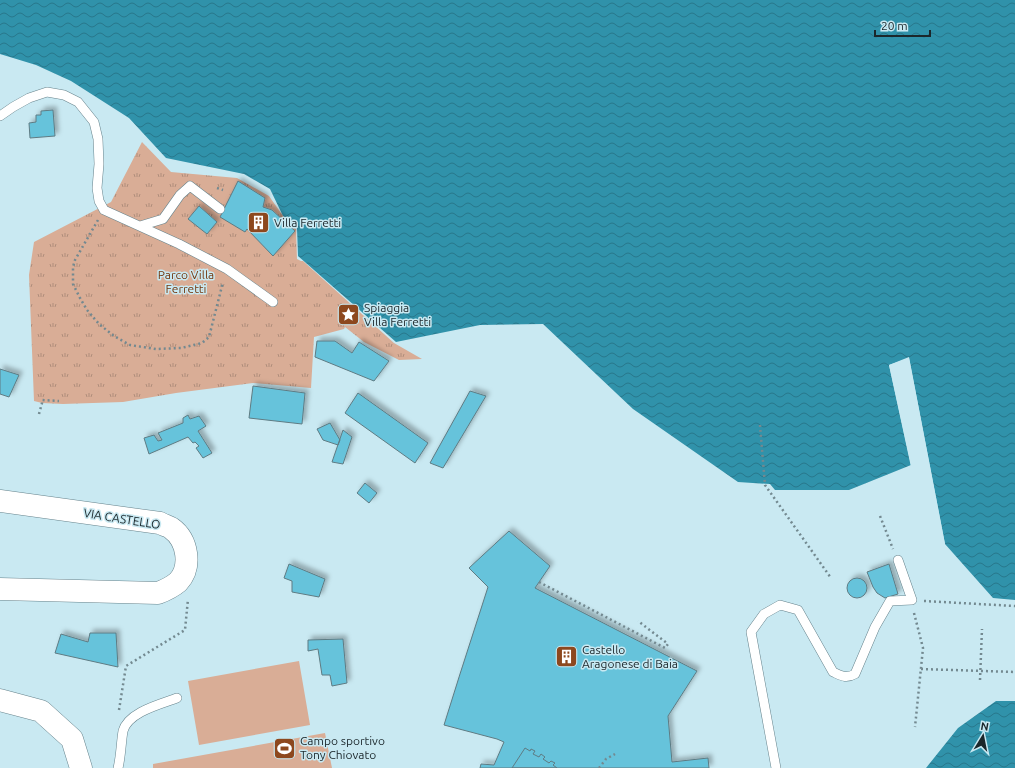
<svg xmlns="http://www.w3.org/2000/svg" width="1015" height="768" viewBox="0 0 1015 768" font-family="Ubuntu,sans-serif">
  <style>
    .grass { fill: url(#grass-tufts) }
    .garden { fill: #d9ad96 }
    .water { fill: url(#water-waves) }
    .pier { fill: #c9e9f2 }
    .building { fill: #66c3db; stroke: #5e7b83; filter: url(#shadow) }
    .lines { fill: none; stroke-linecap: round; stroke-linejoin: round }
    .service-casing { stroke: #66838c; stroke-width: 10 }
    .secondary-casing { stroke: #66838c; stroke-width: 23 }
    .path { stroke: #738990; stroke-width: 2.5; stroke-dasharray: 2 3; stroke-linecap: butt }
    .service { stroke: #fff; stroke-width: 9 }
    .secondary { stroke: #fff; stroke-width: 22 }
    .labels { text-anchor: middle; stroke-width: 3; stroke-linejoin: round; paint-order: stroke }
    .poi-label { font-size: 12px; fill: #1b272b; stroke: #c9e9f2; text-anchor: start }
    .park-label { font-size: 12px; fill: #73360d; stroke: #c9e9f2 }
    .street-label { font-size: 12px; fill: #1b272b; stroke: #c9e9f2 }
  </style>
  <defs>
    <pattern id="grass-tufts" width="24" height="20" patternUnits="userSpaceOnUse"><rect width="24" height="20" fill="#d9ad96"/><path d="M3 7l-1-3M5 7V3M7 7l1-3M15 17l-1-3M17 17v-4M19 17l1-3" fill="none" stroke="#af8d7b"/></pattern>
    <pattern id="water-waves" width="16" height="10" patternUnits="userSpaceOnUse"><rect width="16" height="10" fill="#3092aa"/><path d="M0 5q4-4 8 0t8 0" fill="none" stroke="#28778b"/></pattern>
    <filter id="shadow"><feDropShadow dx="3.5" dy="-3.5" stdDeviation="2" flood-color="#0004"/></filter>
  </defs>
  <rect width="100%" height="100%" fill="#c9e9f2"/>
  <path class="grass" d="M142 142 171 172 237 178 269 196 281 213 296 229 297 259 301 261H303L394 343 422 359 399 360 364 342 345 327 344 329 314 337 311 388 253 383 176 393 123 402 63 404 42 403 34 401 29 275 34 242 111 202Z"/>
  <path class="garden" d="M299 661 310 725 199 745 188 681Z
    M325 733 332 768H153V764Z"/>
  <path class="water" d="M0 0H1015V600L993 598 945 544 909 358 889 365 911 465 849 490H775L770 484 738 482 633 409 543 324 480 325 396 342 298 256 297 228 283 216 270 189 244 174 166 158 129 118 71 81 36 65 0 54Z
    M996 701H1015V768H926L958 728Z"/>
  <path class="pier" d="M909 357 945 544 944 545 908 360 891 366 913 464 911 467 889 365Z"/>
  <path class="building" d="M53 110 55 136 30 138 29 123 36 122V115H41V111Z
    M238 181 265 198 263 207 272 210 295 231 273 256 247 229 245 232 220 217Z
    M199 206 217 222 207 234 188 219Z
    M317 341H335L352 353 359 342 389 361 374 381 315 357Z
    M0 369 19 375 9 397 0 394Z
    M253 386 305 393 302 424 249 418Z
    M470 391 486 396 443 468 430 463Z
    M358 393 428 443 415 463 345 413Z
    M188 415 190 419 199 416 206 426 198 431 212 453 203 458 196 448 199 446 195 442 193 443 188 437 149 454 144 438 154 435 158 441 162 440 158 433 183 423V418Z
    M330 423 340 440 338 445 323 440 317 429Z
    M343 430 352 437 343 464 332 462Z
    M365 483 377 493 369 503 357 493Z
    M509 531 550 566 535 588 697 671 668 716 672 762 708 758 709 768H480L481 764 494 765 504 742 497 739 444 725 460 674 488 587 469 568Z
    M289 564 325 579 319 597 292 592V581L284 578Z
    M889 564 898 594 885 598 877 593 873 587 867 572Z
    M847 588a10 10 0 1 1 20 0a10 10 0 1 1-20 0Z
    M90 633H116L118 667 55 653 61 634 88 642Z
    M343 639 347 683 332 686 330 675H322L318 649 308 651V640Z
    M525 748 530 751 531 749 535 751 533 754 539 757 541 754 545 757 543 759 549 763 551 761 555 763 553 765 557 768H512Z"/>
  <g class="lines">
    <defs>
      <path id="service" d="M0 116 13 107 29 98 47 92 64 95 78 102 94 122 98 139 99 164 97 188 99 201 104 210 179 244 227 269 273 302
        M140 226 163 219 180 195 190 186 220 209
        M118 768C121 756 121 743 123 731 128 712 161 704 177 698
        M776 768 751 632 764 614 780 605 798 610 833 672C842 676 846 679 855 674L875 627 890 601 912 600 898 560"/>
      <path id="secondary" d="M0 501 160 523C163 525 168 526 171 528 188 540 192 567 178 582 172 587 166 590 158 593L0 589
        M0 700 41 711 72 739 81 768"/>
    </defs>
    <use href="#service" class="service-casing"/>
    <use href="#secondary" class="secondary-casing"/>
    <path class="path" d="M217 188 223 190
      M98 220 75 260 73 267V284L80 298 87 310 99 324 114 336 130 345 156 349 181 348 202 343 209 337 223 282
      M39 414 42 403V400L59 401
      M760 425 765 485 831 578
      M880 516 893 549
      M539 582 665 648 668 644 638 621
      M924 601 1015 606
      M914 613 923 648 915 727
      M921 669 1015 672
      M980 680 982 629
      M119 710 126 666 185 630 188 599
      M599 768 606 759 615 754"/>
    <use href="#service" class="service"/>
    <use href="#secondary" class="secondary"/>
  </g>
  <defs>
    <symbol id="building-square" viewBox="-11 -11 22 22"><rect x="-9" y="-9" width="18" height="18" rx="4" fill="#8d481e" stroke="#c9e9f2"/><path d="M-4-6H4V6H1V3H-1V6H-4ZM-2.5-4.3h1.7v1.8h-1.7ZM.8-4.3h1.7v1.8H.8ZM-2.5-1h1.7V.8h-1.7ZM.8-1h1.7V.8H.8Z" fill="#fff"/></symbol>
    <symbol id="sight-square" viewBox="-11 -11 22 22"><rect x="-9" y="-9" width="18" height="18" rx="4" fill="#8d481e" stroke="#c9e9f2"/><path d="M0-6L1.8-2.2L6-1.7L2.9 1.2L3.7 5.4L0 3.3L-3.7 5.4L-2.9 1.2L-6-1.7L-1.8-2.2Z" fill="#fff"/></symbol>
    <symbol id="stadium-square" viewBox="-11 -11 22 22"><rect x="-9" y="-9" width="18" height="18" rx="4" fill="#8d481e" stroke="#c9e9f2"/><path d="M0-5a6.5 5 0 1 0 0 10a6.5 5 0 1 0 0-10ZM-3.5-1.8h7v3.6h-7Z" fill="#fff"/></symbol>
  </defs>
  <g fill-rule="evenodd">
    <use href="#building-square" x="246" y="210" width="25" height="25"/>
    <use href="#sight-square" x="336" y="302" width="25" height="25"/>
    <use href="#building-square" x="554" y="644" width="25" height="25"/>
    <use href="#stadium-square" x="272" y="736" width="25" height="25"/>
  </g>
  <g class="labels">
    <g class="poi-label">
      <text x="274" y="227">Villa Ferretti</text>
      <text x="364" y="312">Spiaggia<tspan x="364" dy="14">Villa Ferretti</tspan></text>
      <text x="582" y="654">Castello<tspan x="582" dy="14">Aragonese di Baia</tspan></text>
      <text x="300" y="745">Campo sportivo<tspan x="300" dy="14">Tony Chiovato</tspan></text>
    </g>
    <g class="park-label">
      <text x="186" y="279">Parco Villa<tspan x="186" dy="14">Ferretti</tspan></text>
    </g>
    <g class="street-label">
      <text transform="translate(122 519) rotate(9)" y="4">VIA CASTELLO</text>
    </g>
  </g>
  <g transform="translate(983 736) rotate(10)" stroke="#c9e9f2" stroke-width="3" paint-order="stroke">
  <path d="M0-3L7 15L0 10L-7 15Z" fill="#1b272b"/>
  <text y="-6" font-size="11" font-weight="bold" text-anchor="middle" fill="#1b272b">N</text>
  </g>
  <path d="M875 30v6h55v-6" fill="none" stroke="#1b272b" stroke-width="2"/>
  <text x="881" y="30" font-size="12" fill="#1b272b" stroke="#c9e9f2" stroke-width="3" paint-order="stroke">20 m</text>
</svg>
